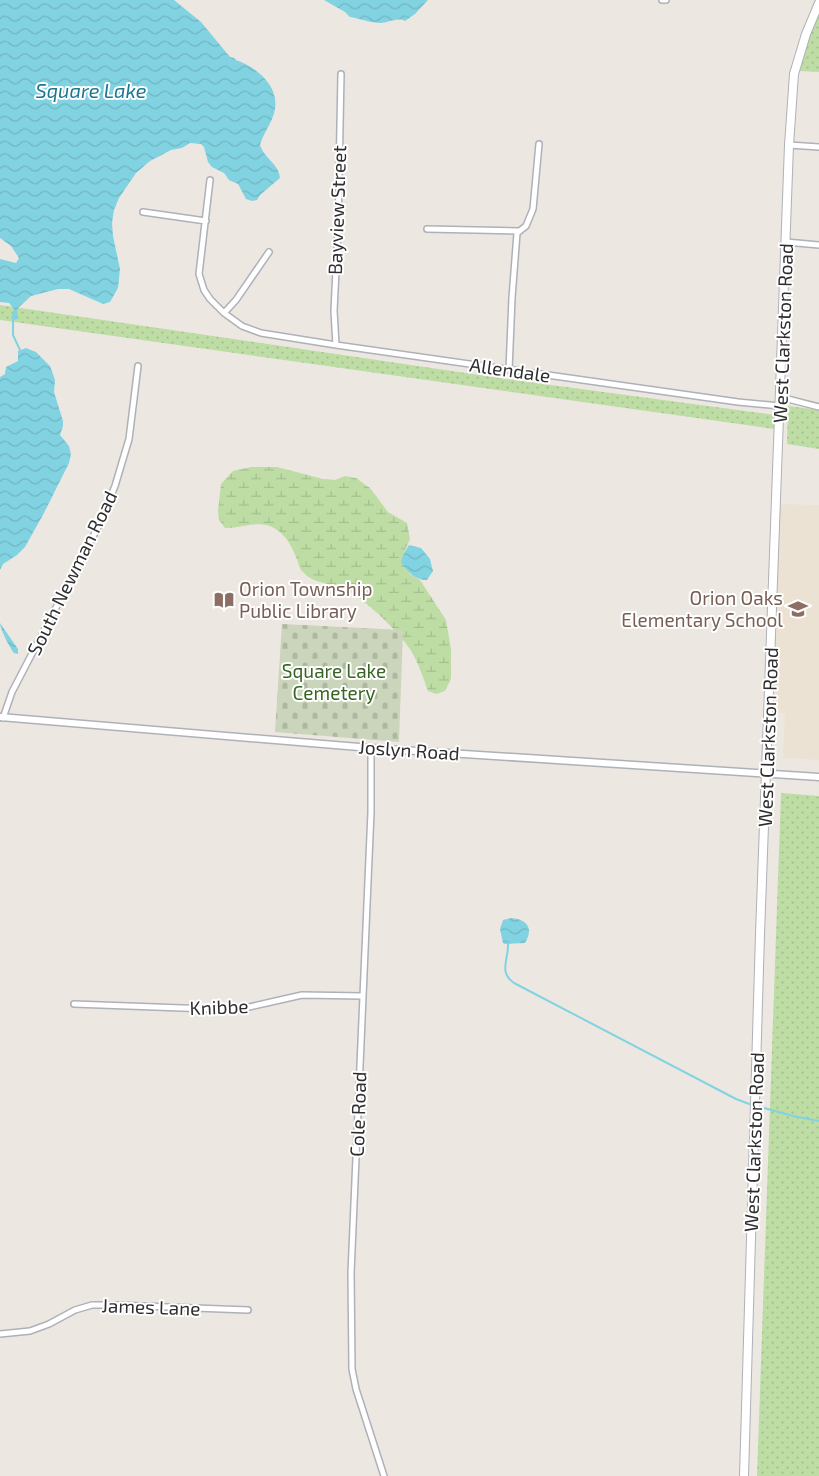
<svg xmlns="http://www.w3.org/2000/svg" width="819" height="1476" viewBox="0 0 819 1476" font-family="'Exo 2',sans-serif">
  <style>
    .education { fill: #ece2d4 }
    .wetland { fill: url(#wetland-marsh) }
    .cemetery { fill: url(#cemetery-stones) }
    .park { fill: url(#park-dots) }
    .water { fill: url(#water-waves) }
    .lines { fill: none; stroke-linecap: round; stroke-linejoin: round }
    .stream { stroke: #82d3e2; stroke-width: 2 }
    .minor-casing { stroke: #aeb1b8; stroke-width: 8 }
    .tertiary-casing { stroke: #aeb1b8; stroke-width: 9 }
    .secondary-casing { stroke: #aeb1b8; stroke-width: 10 }
    .minor { stroke: #fff; stroke-width: 5 }
    .tertiary { stroke: #fff; stroke-width: 6 }
    .secondary { stroke: #fff; stroke-width: 8 }
    .labels { text-anchor: middle; stroke-width: 4; stroke-linejoin: round; paint-order: stroke }
    .street-label { font-size: 19px; fill: #2e2e2e; stroke: #fff }
    .education-label { font-size: 19px; fill: #785e54; stroke: #fff; text-anchor: start }
    .park-label { font-size: 19px; fill: #386424; stroke: #fff }
    .water-label { font-size: 20px; font-style: italic; fill: #1d7692; stroke: #fff }
  </style>
  <defs>
    <pattern id="wetland-marsh" width="20" height="14" patternUnits="userSpaceOnUse" patternTransform="scale(1.25)"><rect width="20" height="14" fill="#bedda5"/><path d="M1 5h8M5 5V1M11 12h8M15 12V8" fill="none" stroke="#a4be8e"/></pattern>
    <pattern id="cemetery-stones" width="16" height="16" patternUnits="userSpaceOnUse" patternTransform="scale(1.25)"><rect width="16" height="16" fill="#cbd5bb"/><path d="M2 7V4a2 2 0 0 1 4 0v3zM10 15v-3a2 2 0 0 1 4 0v3z" fill="#afb7a1"/></pattern>
    <pattern id="park-dots" width="8" height="8" patternUnits="userSpaceOnUse" patternTransform="scale(1.25)"><rect width="8" height="8" fill="#bedda5"/><path d="M2 2h.1M6 6h.1" fill="none" stroke="#a4be8e" stroke-width="1.8" stroke-linecap="round"/></pattern>
    <pattern id="water-waves" width="16" height="10" patternUnits="userSpaceOnUse" patternTransform="scale(1.25)"><rect width="16" height="10" fill="#82d3e2"/><path d="M0 5q4-4 8 0t8 0" fill="none" stroke="#71b5c2"/></pattern>
  </defs>
  <rect width="100%" height="100%" fill="#ede7e2"/>
  <path class="education" d="M780 504 819 505V760L783 758 785 713 773 712Z"/>
  <path class="wetland" d="M251 467H277L323 479 335 480 345 476 356 478 370 488 388 512 407 523 410 539 403 555 410 574 420 580 446 620 451 649V679L445 691 436 694 428 691C423 677 418 662 410 649 396 629 367 601 345 589 332 583 313 584 303 572 300 570 299 565 298 562 293 549 287 535 274 528 259 519 242 529 225 528L219 520 218 511 221 484 233 471Z"/>
  <path class="cemetery" d="M282 624 403 630 399 742 275 732Z"/>
  <path class="park" d="M819 13V72L799 71 804 49Z
    M0 305 514 380 775 415 774 429 0 320Z
    M788 406 819 410V449L787 444Z
    M781 793 819 796V1476H757Z"/>
  <path class="water" d="M0 0H174L201 22 230 57 234 58 236 60C256 67 279 85 275 109 273 122 263 133 260 145 264 158 279 164 280 178L260 195 257 200 252 201 246 199 238 184 229 180 224 173 212 167 208 162 204 147 201 144 190 143 182 148 171 150 150 161 136 173 119 198 114 210 112 223 113 236 120 269 118 288 110 302 103 304 69 289H58L31 296 17 309 18 319 13 320 11 318 14 309 9 303 0 302V259L16 263 19 258 11 246 0 238Z
    M324 0H428L415 14 405 21C397 17 390 22 381 23 371 23 361 19 350 17L345 12Z
    M26 348 36 352 50 366 55 380 54 392 63 421V426L60 435 69 446 71 454 69 463 44 513 25 547 17 555 3 564 0 570V377L5 374 6 367 18 361V351Z
    M409 545 421 548 430 559 433 571 427 580C414 580 409 572 401 563L403 555Z
    M0 623 18 649V654L14 653C10 648 0 629 0 623Z
    M511 918C527 919 534 928 525 943L505 944 503 943 500 929 503 920Z"/>
  <g class="lines">
    <path class="stream" d="M13 320V335L20 350
      M508 943C509 959 498 972 514 983L736 1099 752 1105
      M757 1106 793 1116 819 1121"/>
    <defs>
      <path id="minor" d="M662 0H666
        M789 145 819 147
        M210 180 199 274 204 290 210 299 224 313 242 326 261 333 336 345 738 402 780 406
        M143 212 206 221
        M427 229 519 231
        M786 242 819 245
        M224 313 236 300 269 252
        M336 345 334 311 338 229 341 74
        M509 370 512 298 517 233 526 226 533 209 539 144
        M780 397 819 407
        M3 718 12 692 99 525 115 486 129 439 138 366
        M371 748V812L351 1273 352 1369 356 1389 384 1476
        M74 1004 236 1010 302 995 363 996
        M0 1334 30 1331 49 1324 75 1310 92 1305H115L248 1310"/>
      <path id="tertiary" d="M0 717 371 748 819 777"/>
      <path id="secondary" d="M744 1476 760 934 789 145 794 74 806 34 819 3"/>
    </defs>
    <use href="#minor" class="minor-casing"/>
    <use href="#tertiary" class="tertiary-casing"/>
    <use href="#secondary" class="secondary-casing"/>
    <use href="#minor" class="minor"/>
    <use href="#tertiary" class="tertiary"/>
    <use href="#secondary" class="secondary"/>
  </g>
  <defs>
    <symbol id="library-bare" viewBox="-9 -9 18 18"><path d="M-6-4Q-3-5.5-.7-3.5V5Q-3 3-6 4ZM6-4Q3-5.5 .7-3.5V5Q3 3 6 4Z" fill="#8d6e63" stroke="#fff" stroke-width="2.5" paint-order="stroke"/></symbol>
    <symbol id="school-bare" viewBox="-9 -9 18 18"><path d="M0-5L7-2L0 1L-7-2ZM-4 1L0 2.5L4 1V4Q0 6-4 4Z" fill="#8d6e63" stroke="#fff" stroke-width="2.5" paint-order="stroke"/></symbol>
  </defs>
  <g fill-rule="evenodd">
    <use href="#library-bare" x="210" y="586" width="28" height="28"/>
    <use href="#school-bare" x="784" y="595" width="28" height="28"/>
  </g>
  <g class="labels">
    <g class="street-label">
      <text transform="translate(337 210) rotate(-88)" y="7">Bayview Street</text>
      <text transform="translate(783 333) rotate(-88)" y="7">West Clarkston Road</text>
      <text transform="translate(510 370) rotate(8)" y="7">Allendale</text>
      <text transform="translate(72 573) rotate(-64)" y="7">South Newman Road</text>
      <text transform="translate(768 737) rotate(-88)" y="7">West Clarkston Road</text>
      <text transform="translate(409 750) rotate(4)" y="7">Joslyn Road</text>
      <text transform="translate(219 1007) rotate(-2)" y="7">Knibbe</text>
      <text transform="translate(358 1114) rotate(-88)" y="7">Cole Road</text>
      <text transform="translate(754 1142) rotate(-88)" y="7">West Clarkston Road</text>
      <text transform="translate(151 1307) rotate(2)" y="7">James Lane</text>
    </g>
    <g class="education-label">
      <text x="239" y="596">Orion Township<tspan x="239" dy="22">Public Library</tspan></text>
      <text x="783" y="605" text-anchor="end">Orion Oaks<tspan x="783" dy="22">Elementary School</tspan></text>
    </g>
    <g class="park-label">
      <text x="334" y="678">Square Lake<tspan x="334" dy="22">Cemetery</tspan></text>
    </g>
    <g class="water-label">
      <text x="91" y="98">Square Lake</text>
    </g>
  </g>
</svg>
